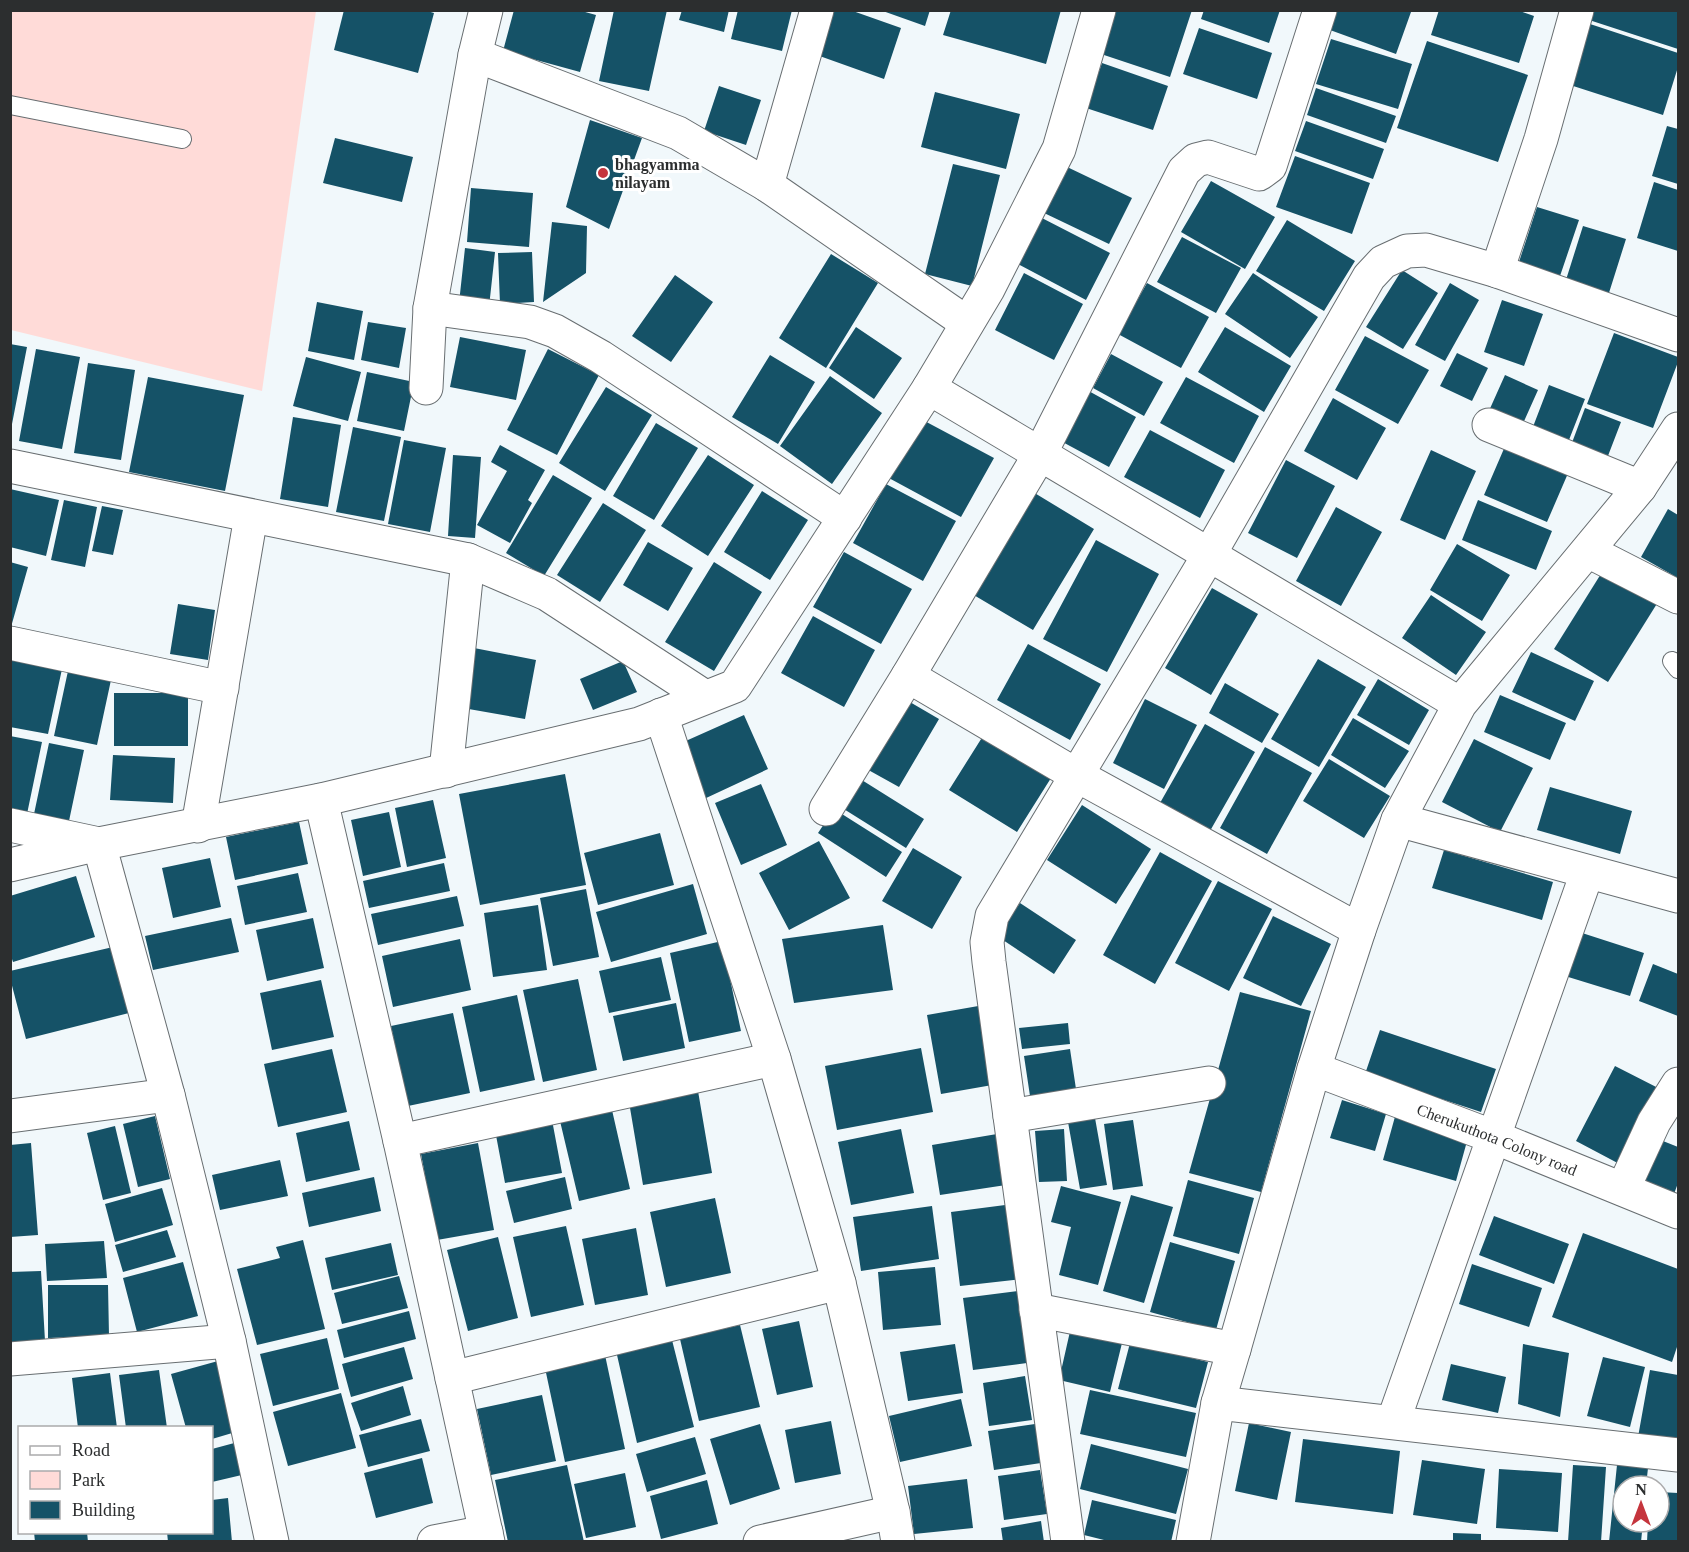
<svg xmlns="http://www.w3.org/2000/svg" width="1689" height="1552" viewBox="0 0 1689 1552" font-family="Georgia,serif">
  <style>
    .green { fill: #ffdbd8 }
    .building { fill: #155267 }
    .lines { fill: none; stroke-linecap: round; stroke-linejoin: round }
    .lane-casing { stroke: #686e71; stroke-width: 20 }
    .street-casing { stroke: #686e71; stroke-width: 35 }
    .secondary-casing { stroke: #686e71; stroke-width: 35 }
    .lane { stroke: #fff; stroke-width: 18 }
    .street { stroke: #fff; stroke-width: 33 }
    .secondary { stroke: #fff; stroke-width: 33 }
    .poi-dot { fill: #c5353d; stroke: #fff; stroke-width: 2 }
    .labels { text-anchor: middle; stroke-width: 6; stroke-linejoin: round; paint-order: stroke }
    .poi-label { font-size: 16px; font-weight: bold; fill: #2c2e2f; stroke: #fff; text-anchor: start }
    .street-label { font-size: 16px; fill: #2c2e2f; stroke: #fff }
  </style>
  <rect width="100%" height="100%" fill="#f1f8fb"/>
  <path class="green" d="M11 11H316L262 391 11 330Z"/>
  <path class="building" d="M344 10H424L434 13 418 73 334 50Z
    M514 10H578L596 15 580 72 503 51Z
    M614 10H667L649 91 599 81Z
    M682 10H729L724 32 679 20Z
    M738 10H792L782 51 731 39Z
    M829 10H850L901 28 884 79 814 54Z
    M880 10H930L925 26Z
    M951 10H1061L1046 64 943 35Z
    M1115 10H1192L1170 77 1101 54Z
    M1204 10H1280L1269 43 1201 19Z
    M1337 10H1408L1411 12 1396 54 1330 30Z
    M1439 10H1517L1534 16 1519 63 1431 35Z
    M1586 10H1678V49L1583 18Z
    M1587 23 1678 53V67L1663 115 1567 84Z
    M1199 28 1272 53 1257 99 1183 74Z
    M1331 39 1412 64 1398 109 1316 84Z
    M1427 41 1528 75 1498 162 1397 128Z
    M1102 63 1168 86 1153 130 1086 108Z
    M719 86 761 100 746 145 704 131Z
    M1316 88 1396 116 1386 143 1307 115Z
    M935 92 1020 114 1006 169 921 147Z
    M590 120 642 138 609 229 566 207Z
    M1306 121 1384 149 1373 179 1295 151Z
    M1667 126 1678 129V184L1652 176Z
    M335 138 413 157 402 202 323 183Z
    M1295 156 1370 183 1352 234 1276 207Z
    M953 164 1000 175 972 286 925 274Z
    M1065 166 1132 198 1109 244 1042 212Z
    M1211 181 1275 217 1245 269 1181 232Z
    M1654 182 1678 190V251L1637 238Z
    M471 188 533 193 529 247 467 242Z
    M1537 207 1579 220 1559 279 1518 265Z
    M1038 216 1110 253 1086 300 1014 262Z
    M1287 220 1355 261 1324 311 1256 271Z
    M552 222 587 226 586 273 543 302Z
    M1583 226 1626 239 1608 296 1565 283Z
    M1182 237 1241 268 1216 313 1157 282Z
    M465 248 495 252 489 307 459 303Z
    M532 252 534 302 500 304 498 253Z
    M831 254 878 283 826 368 779 338Z
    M1402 270 1438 293 1403 349 1366 327Z
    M1024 273 1083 304 1054 360 995 330Z
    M1253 273 1318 317 1290 358 1225 314Z
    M675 275 713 302 671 362 632 336Z
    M1147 283 1209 317 1181 368 1118 334Z
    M1450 283 1479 300 1445 361 1415 345Z
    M1502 300 1543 314 1524 366 1484 352Z
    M317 302 363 311 354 360 308 351Z
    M368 322 406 328 399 368 361 360Z
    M856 327 902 358 874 399 829 368Z
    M1225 327 1291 366 1264 412 1198 372Z
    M1614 333 1678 357V362L1653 428 1587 404Z
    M1365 336 1429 370 1398 424 1335 390Z
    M460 337 526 350 516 400 450 387Z
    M10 344 27 347 12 424H10Z
    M36 349 80 357 62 449 19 441Z
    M548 349 599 375 557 455 507 430Z
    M1457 353 1488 368 1472 401 1440 386Z
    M1111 354 1163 382 1144 416 1093 388Z
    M770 355 815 382 778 444 732 417Z
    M306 357 361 372 348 421 293 406Z
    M88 363 135 370 121 460 74 453Z
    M367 372 414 382 404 431 357 421Z
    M1505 375 1538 390 1521 428 1488 413Z
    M830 376 882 413 832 484 780 446Z
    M148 377 244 395 225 491 129 472Z
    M1186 377 1259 416 1234 463 1160 423Z
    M1549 385 1585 399 1567 445 1531 432Z
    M606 387 652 415 605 491 559 463Z
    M1085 389 1136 417 1109 467 1057 439Z
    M1333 398 1386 428 1357 480 1304 451Z
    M1585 408 1621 422 1606 461 1570 448Z
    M293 417 341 425 328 507 280 499Z
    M919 418 994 458 961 517 887 477Z
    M656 423 698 448 654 520 613 496Z
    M353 427 401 437 384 521 336 512Z
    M1150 430 1225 470 1200 518 1124 477Z
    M404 440 446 448 430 532 388 524Z
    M1506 444 1569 471 1547 522 1484 495Z
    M500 445 545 470 528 500 532 503 510 543 477 525 507 471 491 462Z
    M1431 450 1476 471 1445 540 1400 520Z
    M453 455 481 457 475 538 448 536Z
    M708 455 754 485 708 556 661 526Z
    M1286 460 1335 486 1297 558 1248 533Z
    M553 475 592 498 544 576 506 553Z
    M886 484 956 521 923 581 853 543Z
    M10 489 59 500 46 556 10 547Z
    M1028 489 1094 529 1033 630 967 591Z
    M762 491 808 520 770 580 724 552Z
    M64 500 97 507 85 567 51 560Z
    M1478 500 1552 531 1536 570 1462 540Z
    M603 503 646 530 600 602 557 575Z
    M102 506 123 510 113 555 92 551Z
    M1336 507 1382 532 1341 606 1296 581Z
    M1668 509 1678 515V578L1641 557Z
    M1096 540 1159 574 1107 672 1043 639Z
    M648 542 693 568 668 611 623 585Z
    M1457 544 1510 575 1482 621 1430 590Z
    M844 552 912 589 881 644 813 607Z
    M10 562 28 567 11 627H10Z
    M714 562 762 592 714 671 665 642Z
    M1604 569 1658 602 1608 682 1554 649Z
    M1212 588 1258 614 1211 695 1165 668Z
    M1431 595 1486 632 1456 675 1402 638Z
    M178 604 215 610 208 660 170 654Z
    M813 616 875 650 844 707 781 673Z
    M1028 644 1101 684 1070 740 997 700Z
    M474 648 536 660 525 719 463 708Z
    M1531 652 1594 681 1575 721 1512 692Z
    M10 658 62 669 48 734 10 727Z
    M1318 659 1366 687 1319 767 1271 739Z
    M623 661 637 692 593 710 580 679Z
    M68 671 111 680 97 745 54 736Z
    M1378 679 1429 710 1409 745 1357 715Z
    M1225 683 1279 714 1262 743 1209 713Z
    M114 693H188V746H114Z
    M1500 695 1566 723 1550 760 1484 732Z
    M903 698 939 719 899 787 863 767Z
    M1145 699 1197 725 1164 789 1113 763Z
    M744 715 768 769 704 799 679 744Z
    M1353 718 1409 751 1385 788 1331 755Z
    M1205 724 1255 752 1210 831 1160 803Z
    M10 736 42 742 27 814 10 811Z
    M983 736 1051 778 1017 832 949 790Z
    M1474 739 1533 768 1500 832 1442 802Z
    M49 743 84 750 69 821 34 814Z
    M1265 747 1312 773 1267 854 1220 828Z
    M113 755 175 758 173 803 110 800Z
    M1329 759 1390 796 1364 838 1303 801Z
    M565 774 586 885 480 905 459 794Z
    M857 777 924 819 906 848 839 806Z
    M761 784 787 845 741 865 715 803Z
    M1550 787 1632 811 1620 854 1537 830Z
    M433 800 446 858 407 867 395 808Z
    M1082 805 1151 849 1116 904 1047 860Z
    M834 809 902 852 886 877 818 833Z
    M389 812 401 867 363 876 351 820Z
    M299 822 308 864 235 880 226 837Z
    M660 833 674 885 598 905 584 853Z
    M819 841 850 898 789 930 759 873Z
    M913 848 962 877 932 929 882 901Z
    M1444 850 1553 882 1542 920 1432 888Z
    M1160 852 1212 881 1155 984 1103 955Z
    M210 858 221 907 173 918 162 868Z
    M444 863 450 891 369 908 363 881Z
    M298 873 307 912 245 925 237 886Z
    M76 876 95 937 13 962 10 953V896Z
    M1218 881 1272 909 1229 991 1175 963Z
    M693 884 707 934 611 962 596 912Z
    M586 889 599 957 553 966 540 898Z
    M457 896 464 926 378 945 371 914Z
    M1020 903 1076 940 1054 974 997 936Z
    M538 905 547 970 493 977 484 913Z
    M1273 916 1331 944 1301 1006 1243 978Z
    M231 918 239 952 153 970 145 936Z
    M313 918 324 968 267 981 256 930Z
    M883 925 893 990 794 1003 782 939Z
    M1579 932 1644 953 1630 996 1565 976Z
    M460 939 471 990 393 1007 382 956Z
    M722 941 741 1031 689 1042 670 953Z
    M113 947 129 1013 26 1039 10 978V971Z
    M661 957 671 1000 609 1013 599 971Z
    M1653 964 1678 974V1016L1639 1001Z
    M578 979 597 1070 543 1082 523 990Z
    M321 980 334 1037 272 1050 260 993Z
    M1240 992 1311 1011 1261 1192 1189 1173Z
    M517 995 535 1080 480 1092 462 1007Z
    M676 1003 685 1048 623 1061 613 1016Z
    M984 1005 998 1084 941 1094 927 1015Z
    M453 1013 470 1093 408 1106 391 1026Z
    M1068 1023 1070 1044 1022 1049 1019 1028Z
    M1380 1030 1496 1069 1481 1112 1365 1074Z
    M921 1048 933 1112 837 1130 825 1066Z
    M332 1049 347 1112 278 1127 264 1064Z
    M1070 1049 1076 1089 1030 1096 1024 1056Z
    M1615 1066 1666 1092 1627 1168 1576 1141Z
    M698 1091 712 1173 643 1185 629 1102Z
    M1342 1100 1386 1114 1375 1151 1330 1138Z
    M612 1110 630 1189 579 1201 560 1121Z
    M1396 1113 1469 1134 1456 1181 1383 1160Z
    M155 1116 170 1179 138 1187 123 1124Z
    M1095 1118 1107 1185 1080 1189 1068 1122Z
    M552 1120 562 1173 505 1183 495 1130Z
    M1133 1120 1143 1186 1113 1190 1104 1124Z
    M349 1121 360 1170 306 1182 296 1133Z
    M115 1126 131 1193 103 1200 87 1133Z
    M901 1129 914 1193 851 1205 838 1142Z
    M1064 1129 1067 1181 1039 1182 1035 1131Z
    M997 1134 1006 1185 940 1195 932 1145Z
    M1653 1137 1678 1147V1183L1674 1194 1638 1181Z
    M31 1143 38 1235 10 1237V1145Z
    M478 1143 494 1230 437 1240 421 1154Z
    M280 1160 288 1196 220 1210 212 1175Z
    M374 1177 381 1211 309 1227 302 1193Z
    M565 1177 572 1209 514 1223 506 1191Z
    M1188 1180 1254 1198 1239 1254 1173 1236Z
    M1061 1186 1121 1202 1098 1285 1059 1275 1071 1227 1051 1222Z
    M162 1188 173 1225 115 1242 105 1204Z
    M1131 1195 1173 1207 1144 1303 1103 1291Z
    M715 1198 731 1273 666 1287 650 1212Z
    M1013 1204 1022 1279 960 1286 951 1212Z
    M932 1206 939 1259 861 1271 853 1217Z
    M1494 1216 1569 1244 1554 1284 1479 1255Z
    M566 1226 584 1305 531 1317 513 1237Z
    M636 1228 648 1295 595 1305 582 1239Z
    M167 1230 176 1257 123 1272 115 1245Z
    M1583 1233 1678 1269V1344L1672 1362 1552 1317Z
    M498 1237 518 1318 468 1331 447 1250Z
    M303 1240 325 1329 257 1345 237 1269 280 1258 276 1247Z
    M104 1241 107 1278 47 1281 45 1244Z
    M1170 1242 1235 1261 1216 1330 1150 1312Z
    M391 1243 398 1275 332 1290 325 1258Z
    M183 1262 198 1316 137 1332 123 1278Z
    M1472 1264 1542 1288 1529 1327 1459 1304Z
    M935 1267 941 1325 883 1330 878 1272Z
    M41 1271 45 1341 10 1343V1272Z
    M399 1276 408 1308 342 1324 334 1293Z
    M48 1285H108L109 1336 48 1338Z
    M1018 1291 1027 1363 973 1370 963 1298Z
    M409 1311 416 1339 344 1358 337 1330Z
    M799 1321 813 1387 777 1395 762 1329Z
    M740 1325 760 1407 699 1421 680 1339Z
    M1071 1327 1123 1339 1110 1392 1059 1380Z
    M327 1338 339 1389 273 1406 260 1354Z
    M672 1340 694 1427 637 1443 617 1355Z
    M1130 1343 1208 1362 1196 1408 1118 1389Z
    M955 1344 963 1393 908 1401 900 1352Z
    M1523 1344 1569 1353 1560 1417 1518 1404Z
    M404 1347 413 1379 351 1397 342 1364Z
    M605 1355 625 1449 565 1462 545 1368Z
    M1603 1357 1645 1367 1630 1427 1587 1416Z
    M218 1361 239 1431 212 1439V1428H186L171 1374Z
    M1451 1364 1506 1377 1498 1413 1442 1400Z
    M159 1370 167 1428H126L119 1375Z
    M1650 1370 1678 1375 1677 1444 1638 1437Z
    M110 1373 117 1428H78L72 1378Z
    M1025 1376 1032 1420 989 1426 983 1383Z
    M403 1386 411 1415 361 1431 351 1403Z
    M1090 1390 1196 1413 1186 1457 1080 1434Z
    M341 1393 356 1448 288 1466 273 1412Z
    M542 1395 556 1461 491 1475 477 1409Z
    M961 1399 972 1446 900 1462 889 1416Z
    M421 1419 430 1451 368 1467 359 1435Z
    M831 1421 841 1474 795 1483 785 1430Z
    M1249 1423 1291 1432 1277 1500 1235 1491Z
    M760 1424 780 1489 730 1505 710 1439Z
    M1035 1424 1041 1463 994 1470 988 1431Z
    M695 1437 706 1474 647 1492 636 1454Z
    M1303 1439 1400 1451 1393 1514 1295 1502Z
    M238 1442 246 1474 212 1482V1449Z
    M1091 1444 1188 1469 1176 1514 1080 1489Z
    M422 1458 433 1503 376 1518 364 1473Z
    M1422 1460 1485 1469 1477 1524 1413 1515Z
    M567 1465 584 1542H508L495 1480Z
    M1573 1465 1606 1467 1601 1542H1568Z
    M1617 1465 1648 1468 1646 1486H1623V1522H1643L1641 1542H1609Z
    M1499 1469 1562 1473 1558 1532 1496 1528Z
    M1040 1470 1047 1514 1004 1520 998 1476Z
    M625 1473 636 1527 586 1538 574 1484Z
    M967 1479 973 1528 914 1534 908 1486Z
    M707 1480 718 1524 661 1539 650 1496Z
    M1659 1492 1678 1493V1542H1647L1648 1522H1659Z
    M228 1498 232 1542H168L167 1532H212V1500Z
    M1092 1500 1176 1520 1171 1542H1112L1084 1535Z
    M1041 1521 1044 1542H1003L1001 1528Z
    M34 1532H87L88 1542H35Z
    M1453 1533 1481 1534V1542H1453Z"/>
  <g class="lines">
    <defs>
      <path id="lane" d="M10 105 182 139
        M1672 661 1678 669"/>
      <g id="street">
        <path d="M475 55 678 133 767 185 967 323"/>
        <path d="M767 185 817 10"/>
        <path d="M1497 271 1541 139 1577 10"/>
        <path d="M430 308 530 322 555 331 601 357 845 518"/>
        <path d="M426 388 430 308 475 55 486 10"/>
        <path d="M929 388 988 289 1059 149 1099 10"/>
        <path d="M1489 425 1640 487"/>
        <path d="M10 466 468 560 547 594 705 697"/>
        <path d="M1588 551 1678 597"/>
        <path d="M10 643 222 688"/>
        <path d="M908 676 1078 776 1359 930"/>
        <path d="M661 715 774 1059 839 1283 893 1512 898 1542"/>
        <path d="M446 771 468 560"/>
        <path d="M321 800 400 1141 488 1542"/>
        <path d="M826 809 908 676 1040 454 1184 171 1196 160 1208 157 1259 174 1270 166 1320 10"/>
        <path d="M1398 820 1678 896"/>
        <path d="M10 825 99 844 168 1095 229 1341 272 1542"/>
        <path d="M198 826 251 516"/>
        <path id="s1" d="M1314 1069 1494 1137 1678 1212"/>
        <path d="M10 1116 168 1095"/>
        <path d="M1010 1116 1209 1083"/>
        <path d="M400 1141 774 1059"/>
        <path d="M1623 1189 1654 1122 1678 1084"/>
        <path d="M1036 1310 1234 1349"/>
        <path d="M10 1359 229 1341"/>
        <path d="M452 1378 839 1283"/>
        <path d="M1218 1403 1678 1455"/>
        <path d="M1393 1422 1587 873"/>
        <path d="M434 1542 486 1532"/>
        <path d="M760 1542 893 1512"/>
        <path d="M1068 1542 989 962 987 942 992 916 1209 555 1369 277 1383 262 1407 251 1426 250 1497 271 1678 335"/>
      </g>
      <path id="secondary" d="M10 865 99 844 321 800 639 724 735 686 929 388 1460 704
        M1193 1542 1218 1403 1234 1349 1314 1069 1359 930 1398 820 1460 704 1640 487 1678 429"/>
    </defs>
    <use href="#lane" class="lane-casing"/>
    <use href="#street" class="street-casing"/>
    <use href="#secondary" class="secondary-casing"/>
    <use href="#lane" class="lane"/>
    <use href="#street" class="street"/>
    <use href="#secondary" class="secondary"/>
  </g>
  <circle class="poi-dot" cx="603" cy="173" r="6"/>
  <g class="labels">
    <g class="poi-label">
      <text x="615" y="170">bhagyamma<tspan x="615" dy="18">nilayam</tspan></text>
    </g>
    <g class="street-label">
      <text dy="6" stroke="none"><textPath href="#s1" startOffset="196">Cherukuthota Colony road</textPath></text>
    </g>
  </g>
  <rect width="1689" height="1552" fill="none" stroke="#2c2e2f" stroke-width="24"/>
  <rect x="18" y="1426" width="195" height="108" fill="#ffffff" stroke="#ababac" stroke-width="1.5"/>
  <rect x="30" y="1446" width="30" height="9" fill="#ffffff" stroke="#ababac" stroke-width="1.5"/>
  <text x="72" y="1456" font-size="18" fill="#2c2e2f">Road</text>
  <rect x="30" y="1471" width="30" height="18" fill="#ffdbd8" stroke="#ababac" stroke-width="1.5"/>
  <text x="72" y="1486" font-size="18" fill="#2c2e2f">Park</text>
  <rect x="30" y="1501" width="30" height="18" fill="#155267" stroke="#ababac" stroke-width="1.5"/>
  <text x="72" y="1516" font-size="18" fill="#2c2e2f">Building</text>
  <g transform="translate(1641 1504)"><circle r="28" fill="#ffffff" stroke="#ababac" stroke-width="1.5"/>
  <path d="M0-4.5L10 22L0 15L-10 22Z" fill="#c5353d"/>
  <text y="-9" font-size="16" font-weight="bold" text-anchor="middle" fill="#2c2e2f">N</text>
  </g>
</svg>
